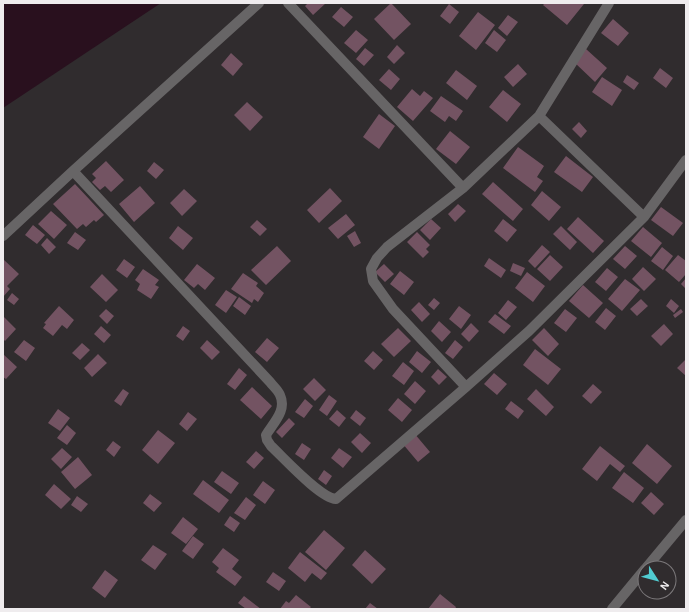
<svg xmlns="http://www.w3.org/2000/svg" width="689" height="612" viewBox="0 0 689 612" font-family="'Alegreya Sans',sans-serif">
  <style>
    .water { fill: #29101e }
    .building { fill: #735362 }
    .lines { fill: none; stroke-linecap: round; stroke-linejoin: round }
    .minor { stroke: #676566; stroke-width: 10 }
  </style>
  <rect width="100%" height="100%" fill="#302c2e"/>
  <path class="water" d="M3 3H161L3 108Z"/>
  <path class="building" d="M308 3H326L313 15 305 6Z
    M391 3 411 24 394 40 374 19Z
    M545 3H582L584 4 567 25 543 5Z
    M449 4 459 12 450 24 440 16Z
    M341 7 353 17 344 27 332 17Z
    M478 12 495 25 476 50 459 36Z
    M508 15 518 22 507 36 498 28Z
    M613 19 629 33 618 46 601 33Z
    M356 30 368 40 356 53 344 43Z
    M494 30 506 40 497 52 485 43Z
    M397 45 405 53 394 64 387 57Z
    M365 48 374 55 364 66 356 59Z
    M586 49 607 68 595 82 574 62Z
    M231 53 243 64 233 76 221 65Z
    M518 64 527 74 513 87 504 77Z
    M660 68 673 78 666 88 653 78Z
    M389 69 400 79 391 90 379 80Z
    M456 70 477 86 467 100 446 83Z
    M627 75 639 83 634 90 623 82Z
    M602 77 622 90 612 106 592 92Z
    M412 89 420 96 424 91 433 98 413 121 397 107Z
    M503 90 521 104 507 122 489 107Z
    M441 96 463 111 456 121 449 116 445 122 430 111Z
    M247 102 263 117 250 131 234 115Z
    M379 114 395 126 379 149 363 137Z
    M579 122 587 131 581 138 572 129Z
    M450 131 470 147 456 164 436 149Z
    M518 147 544 166 537 177 543 181 535 192 503 168Z
    M566 156 593 177 582 192 554 172Z
    M106 161 124 180 111 192 105 186 100 190 92 182 96 178 92 174Z
    M154 162 164 170 156 179 147 171Z
    M493 182 523 209 513 221 482 194Z
    M75 184 104 215 96 222 94 220 86 227 83 224 77 229 53 204Z
    M140 186 155 203 134 222 119 204Z
    M330 188 342 201 319 223 307 210Z
    M184 189 197 201 182 216 170 203Z
    M542 191 561 207 549 221 531 205Z
    M458 204 466 211 455 222 448 214Z
    M661 207 683 223 673 236 651 220Z
    M51 211 67 225 54 239 38 224Z
    M346 214 355 225 338 239 328 228Z
    M578 217 604 241 593 253 567 229Z
    M431 219 441 228 430 240 420 230Z
    M503 219 517 230 507 242 494 231Z
    M257 220 267 229 260 236 250 227Z
    M33 225 45 235 37 244 25 235Z
    M178 226 193 238 183 250 169 238Z
    M561 226 577 242 570 250 553 234Z
    M643 227 662 243 651 257 631 241Z
    M355 231 361 243 354 247 347 236Z
    M75 232 86 240 78 250 67 243Z
    M417 232 430 245 426 249 429 252 423 258 407 242Z
    M47 238 56 247 49 254 41 245Z
    M542 245 550 252 535 268 528 261Z
    M277 246 291 261 266 285 251 270Z
    M625 246 637 256 625 269 613 259Z
    M662 247 673 256 663 270 651 261Z
    M550 255 563 267 550 281 537 269Z
    M678 255 686 261V274L679 282 665 270Z
    M489 258 506 270 501 278 484 266Z
    M3 259 19 274 7 286 10 289 3 297Z
    M124 259 135 267 127 278 116 270Z
    M513 263 525 268 521 276 510 271Z
    M197 264 215 278 205 290 198 284 194 288 184 280Z
    M384 264 394 274 385 282 375 272Z
    M643 267 656 279 644 291 632 279Z
    M607 268 618 277 606 291 595 282Z
    M143 269 159 280 155 285 159 287 151 299 137 290 140 284 135 280Z
    M400 271 414 282 404 295 390 284Z
    M527 272 545 286 533 302 515 288Z
    M243 273 258 283 256 286 264 293 258 302 254 299 252 303 231 289Z
    M102 274 118 290 106 302 90 287Z
    M686 278V289L681 284Z
    M625 279 640 290 622 311 608 299Z
    M583 285 603 303 589 318 569 301Z
    M226 290 237 297 226 313 215 305Z
    M12 293 19 299 14 305 7 300Z
    M239 297 251 306 245 315 233 306Z
    M434 298 440 303 434 310 428 305Z
    M641 299 648 306 637 316 630 309Z
    M671 299 679 306 674 313 666 306Z
    M508 300 517 307 506 320 498 313Z
    M419 302 430 314 422 322 411 310Z
    M59 306 74 320 67 329 62 325 53 336 43 328 46 324 44 323Z
    M459 306 471 315 461 329 449 319Z
    M606 308 616 316 605 330 595 322Z
    M106 309 114 316 107 324 99 316Z
    M565 309 577 318 566 332 554 323Z
    M681 309 683 312 675 318 673 315Z
    M495 314 511 326 504 334 488 322Z
    M3 316 16 329 5 341 3 339Z
    M439 321 451 332 442 342 431 331Z
    M471 323 479 331 469 342 461 334Z
    M664 324 673 334 661 346 651 336Z
    M101 326 111 335 104 343 94 334Z
    M183 326 190 331 183 341 176 336Z
    M398 328 411 341 394 357 381 344Z
    M544 328 559 344 548 356 532 340Z
    M267 338 279 348 267 362 255 352Z
    M24 340 35 348 26 361 14 352Z
    M207 340 220 352 212 360 200 348Z
    M455 340 463 347 453 359 445 353Z
    M82 343 90 350 80 360 72 353Z
    M535 349 561 369 548 385 523 365Z
    M373 351 383 360 374 370 364 361Z
    M417 351 431 362 422 373 409 362Z
    M3 354 17 367 6 379 3 377Z
    M98 354 107 363 92 377 84 368Z
    M686 359V376L677 368Z
    M403 362 414 371 404 385 392 376Z
    M239 368 247 375 235 390 227 384Z
    M438 369 447 377 439 385 431 377Z
    M494 373 507 384 497 395 484 384Z
    M314 378 326 390 315 401 303 389Z
    M415 381 426 391 415 404 404 394Z
    M593 384 602 392 591 404 582 396Z
    M252 387 272 406 261 419 240 400Z
    M123 389 129 393 121 406 114 401Z
    M536 389 554 407 546 416 527 399Z
    M329 395 337 401 327 416 319 410Z
    M398 398 412 410 402 422 388 410Z
    M305 399 313 406 304 418 295 412Z
    M511 401 524 411 518 419 505 409Z
    M58 409 70 418 60 431 48 423Z
    M337 410 346 418 339 427 329 419Z
    M356 410 366 418 360 426 350 418Z
    M188 412 197 419 187 431 179 424Z
    M289 418 295 424 282 438 276 432Z
    M67 425 76 433 67 445 57 438Z
    M158 430 175 443 158 464 142 450Z
    M360 433 371 443 362 453 351 442Z
    M414 433 430 452 418 462 402 443Z
    M113 441 121 447 114 457 106 450Z
    M302 443 311 449 304 460 295 454Z
    M647 444 672 466 657 484 632 463Z
    M600 446 625 466 620 472 610 464 597 481 582 469Z
    M62 448 72 457 61 469 51 459Z
    M339 448 352 457 343 468 331 458Z
    M256 451 264 458 254 469 246 462Z
    M78 457 92 475 75 489 61 472Z
    M324 470 332 476 326 485 318 479Z
    M222 471 239 483 231 494 214 482Z
    M624 472 644 488 633 503 612 488Z
    M203 480 229 500 219 513 193 494Z
    M263 481 275 490 265 504 253 495Z
    M54 484 71 499 61 509 45 495Z
    M651 492 664 504 654 515 641 503Z
    M150 494 162 503 154 512 143 503Z
    M77 496 88 504 81 512 71 505Z
    M246 497 256 505 245 520 234 513Z
    M230 516 240 523 234 532 224 525Z
    M183 517 198 529 186 544 171 533Z
    M324 530 345 548 326 570 305 552Z
    M193 536 204 544 193 559 182 551Z
    M153 545 167 554 155 570 141 560Z
    M223 548 239 560 232 569 242 577 235 586 216 572 219 568 212 562Z
    M365 550 386 569 372 584 352 565Z
    M300 552 327 573 321 580 312 573 305 582 288 568Z
    M105 570 118 580 105 598 92 588Z
    M273 572 286 581 279 591 266 582Z
    M440 594 456 607 455 609H428Z
    M296 595 311 607 309 609H280L286 601 289 603Z
    M244 596 261 609H246L238 603Z
    M370 603 378 609H365Z"/>
  <g class="lines">
    <path class="minor" d="M288 3 463 188
      M609 3 539 116 644 217
      M73 171 270 382C273 386 278 390 280 395 287 410 274 422 266 435L267 440 271 446C284 458 320 498 336 499L466 387 529 331 644 217 686 160
      M3 236 73 171 259 3
      M466 387 393 309 373 281 371 269 377 258 387 247 463 188 539 116
      M646 568 686 520
      M612 609 645 569"/>
  </g>
  <rect width="689" height="612" fill="none" stroke="#efecee" stroke-width="8"/>
  <g transform="translate(657 580) rotate(126)"><circle r="19" fill="#302c2e" stroke="#7c797b"/>
  <path d="M0-3L7 15L0 10L-7 15Z" fill="#51ccd1"/>
  <text y="-6" font-size="11" font-weight="bold" text-anchor="middle" fill="#efecee">N</text>
  </g>
</svg>
